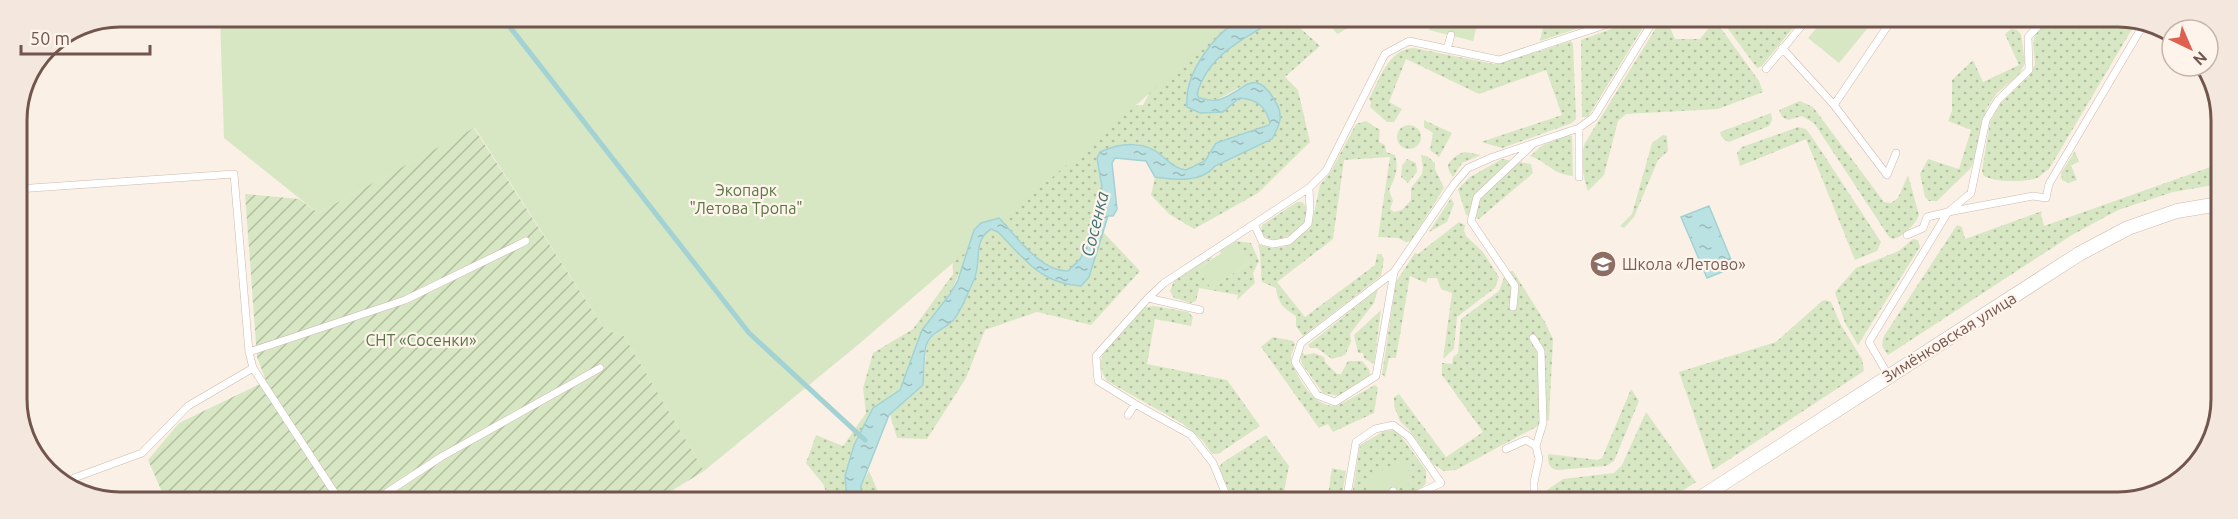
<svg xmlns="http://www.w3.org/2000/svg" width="2238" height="519" viewBox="0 0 2238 519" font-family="Ubuntu,sans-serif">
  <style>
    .grass { fill: url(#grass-dots) }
    .park { fill: #d7e7c4 }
    .garden { fill: url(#garden-furrows) }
    .water { fill: url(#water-ripples); stroke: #a2d2d4; stroke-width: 1.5 }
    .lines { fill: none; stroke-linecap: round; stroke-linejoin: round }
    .stream { stroke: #a2d2d4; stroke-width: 5 }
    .lane-casing { stroke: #ceb9af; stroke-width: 8 }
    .street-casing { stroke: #ceb9af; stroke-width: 15 }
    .lane { stroke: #fff; stroke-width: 7 }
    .street { stroke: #fff; stroke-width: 14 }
    .labels { text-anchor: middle; stroke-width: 4.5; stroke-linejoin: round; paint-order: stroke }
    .park-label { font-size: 16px; fill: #5a7844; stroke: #fef4eb }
    .education-label { font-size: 16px; fill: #785e54; stroke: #fef4eb; text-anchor: start }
    .street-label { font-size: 16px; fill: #72554c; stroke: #fef4eb }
    .water-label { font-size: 18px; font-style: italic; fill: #407476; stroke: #fef4eb }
    .rim { fill: none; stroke: #72554c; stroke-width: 3 }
  </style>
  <defs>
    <pattern id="grass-dots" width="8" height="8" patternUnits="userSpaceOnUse" patternTransform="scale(1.5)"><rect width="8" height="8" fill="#d7e7c4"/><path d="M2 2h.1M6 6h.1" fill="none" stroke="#b3bea1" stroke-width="1.8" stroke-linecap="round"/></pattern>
    <pattern id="garden-furrows" width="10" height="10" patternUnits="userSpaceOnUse" patternTransform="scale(1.5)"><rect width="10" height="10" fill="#d7e7c4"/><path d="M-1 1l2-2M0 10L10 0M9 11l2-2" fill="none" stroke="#b3bea1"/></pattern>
    <pattern id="water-ripples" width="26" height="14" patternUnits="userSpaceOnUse" patternTransform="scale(1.5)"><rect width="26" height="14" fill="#bbe2e3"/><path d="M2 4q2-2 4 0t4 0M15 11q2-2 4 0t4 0" fill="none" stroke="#9cbaba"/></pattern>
  </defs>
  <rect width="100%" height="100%" fill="#fbf0e5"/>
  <path class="grass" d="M1111 17 1243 18 1204 52 1186 98 1223 112 1239 98H1249L1263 106 1270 123 1269 125 1216 143 1205 161 1186 170C1174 168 1171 163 1162 156 1145 140 1120 143 1100 152L1097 158 1102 187 1093 221 1081 258 1068 271C1041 271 1017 237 999 218L981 223 950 294 922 330 900 390 863 431 854 445 845 476 847 501H830L823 484 806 463 816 435 843 446 866 413 863 388 873 353 913 329 953 274 951 210 1048 115 1143 105 1156 81Z
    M1324 18H1366L1337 34Z
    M1545 18H1609L1540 41Z
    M1641 18H1647L1645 24 1588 117H1582L1581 40Z
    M1662 18H1666L1675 39H1700L1715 20 1759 81 1763 92 1718 109 1626 114 1618 121 1604 175 1588 191C1583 177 1579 157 1585 143Z
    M1720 18H1801L1762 66 1757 68Z
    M2051 18 2138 19 2049 169C2045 171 2041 176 2037 178 2026 182 1992 183 1983 175L1982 170 1990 122 2001 103 2030 75 2035 64 2033 43 2036 32Z
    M1267 24 1299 27 1320 46 1285 77 1298 90 1310 142 1258 193 1194 229 1169 214 1151 195 1155 177C1196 184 1244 150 1277 129L1253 83 1242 86 1217 100 1199 98 1197 94C1207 60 1237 40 1267 24Z
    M2011 29 2017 30 2021 34 2025 63 2019 75 1997 93 1987 108 1973 163 1970 169 1937 201H1929L1925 197 1920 174 1928 159 1959 169 1971 130 1948 121 1952 111V80L1973 60 1983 82 2019 65 2005 34Z
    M1571 41 1573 44 1576 119 1572 123 1502 148 1481 142 1562 115 1546 70 1479 94 1406 59 1389 102 1402 109 1394 122H1387L1370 107 1371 102 1369 99C1380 79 1388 49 1414 48L1494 64 1505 62Z
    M1800 101 1813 107 1884 202 1891 203 1898 198 1908 175 1919 215C1915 225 1903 237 1893 239L1889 237 1814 123 1802 116 1788 120 1782 117 1779 110Z
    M1771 113 1772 120 1769 126 1729 142C1724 140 1721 138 1720 132Z
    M1424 120 1452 133 1439 157 1430 150 1433 133 1424 127Z
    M1366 121 1380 130 1379 142 1385 145 1386 152 1395 155C1399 168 1395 179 1389 190L1393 201 1390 209 1394 212 1402 210 1411 200V188L1422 174 1423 167 1421 155 1427 156 1435 163V169L1444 188 1411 241 1406 242 1398 238 1378 237 1390 157 1344 160 1333 239 1277 282 1305 317 1375 265 1377 254H1381L1384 259 1381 276 1303 336 1296 326V316C1283 308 1278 303 1276 288L1262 282C1260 268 1262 259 1258 244L1271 248 1283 247 1292 243 1311 227 1320 185 1330 173 1356 124Z
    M1397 137a12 12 0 1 1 24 0a12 12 0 1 1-24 0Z
    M1798 127 1806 129 1814 140 1881 242 1877 251 1855 260 1806 139 1740 166 1737 153 1742 147Z
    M1569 135 1572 136 1573 176C1552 174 1548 162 1530 156L1543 145Z
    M1663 135 1667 136 1668 151 1658 160 1634 217 1624 228 1620 226 1632 214 1652 143Z
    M2075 151 2079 162 2071 165 2077 180 2069 183 2062 180 2061 173Z
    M1465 152 1481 155 1462 163 1453 177C1451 174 1449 171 1448 168 1447 161 1459 153 1465 152Z
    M1407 159 1416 163 1417 172 1408 183 1401 177 1402 166Z
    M1502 159 1531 164 1533 173 1479 219 1466 215 1458 189 1470 177Z
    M2219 164V184L2173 192 2118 210 2072 235 1888 355C1882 348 1881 345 1884 336L1957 225 1962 227 1965 239 2042 211 2041 215 2044 226Z
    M1451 198 1454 204 1447 222 1429 232Z
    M1297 202H1302L1307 207C1307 212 1308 216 1305 221 1297 235 1272 248 1261 233L1262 225Z
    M1459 222 1465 225 1464 230 1466 236 1483 252 1499 277 1495 288 1457 317 1454 349 1443 359 1452 293 1441 289 1437 278H1428L1426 283 1410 276 1396 358H1389L1385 377 1382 374 1396 282 1415 253 1418 254Z
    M991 229 998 232 1040 274 1089 277 1103 232 1140 271 1091 325 1037 312 985 330 966 378 927 439 897 438 890 415 923 385 927 343 934 335 955 319 977 273 979 245 983 234Z
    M1913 239 1918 240 1920 247 1858 345 1845 323 1835 292 1856 268 1899 251Z
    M1236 241 1251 243 1259 261 1253 273 1255 283 1237 300 1238 295 1199 288 1196 301 1191 303 1174 298 1170 291 1174 281 1210 257 1213 258 1198 269 1211 288 1249 263 1236 244 1221 254 1220 251Z
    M1513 271 1545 322 1553 339 1549 420 1456 470 1444 471 1433 464 1409 430 1400 421 1394 406V397L1399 394 1446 457 1483 432 1442 375V363L1452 364 1453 357 1458 353 1461 319 1499 291 1506 272Z
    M1378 289 1374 303 1350 334 1351 342 1345 355 1332 359 1317 348H1310L1308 345Z
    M1826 300 1831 302 1841 325 1862 359 1864 371 1713 470 1679 372 1776 342 1822 301Z
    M1154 306 1188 312 1193 317 1191 326 1155 319 1147 364 1227 380 1260 426 1218 454H1212L1203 441 1183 424 1107 381C1101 372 1099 364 1103 354L1145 307Z
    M1381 310 1374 364 1364 358 1363 353H1358L1354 335Z
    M1273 337 1293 341 1295 344 1291 356 1292 362C1299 381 1315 408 1337 406L1375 385 1378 388 1374 413 1333 432 1328 424 1319 428 1261 347Z
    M1302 352 1305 355 1314 353 1324 357 1325 362 1337 374H1341L1348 361H1362L1369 369 1370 375 1339 396 1323 393 1302 364 1300 355Z
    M1631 389 1639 401 1614 461 1606 466 1557 470C1548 468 1548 462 1548 454L1599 460 1602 458Z
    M1646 412 1696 482 1665 502H1546L1547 490 1563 479 1614 473 1622 465Z
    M1394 430 1401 436 1426 470V483C1421 490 1410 497 1401 494L1397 489 1373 502H1351L1360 445 1384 431Z
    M1266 435 1289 466 1282 502H1234L1219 468 1222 463Z
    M1332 468 1346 471 1341 502H1327Z
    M869 471 882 501H861V486Z"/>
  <path class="park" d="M220 17 1237 18 859 344 704 471 624 336 605 330 475 128 318 213 224 138Z
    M1432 18H1479L1473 41 1429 30Z
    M1825 18H1876L1839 63 1808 38Z
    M1236 243 1249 263 1211 288 1198 269Z
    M1402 460 1414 481 1373 502 1362 481Z"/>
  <path class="garden" d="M474 128 605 330 624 336 704 471 655 501H166L148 460 179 423 266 381 257 357 245 194 299 199 318 213Z"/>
  <path class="water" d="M1243 18H1279C1246 37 1208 54 1197 94L1199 98C1205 99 1213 101 1218 100 1244 93 1254 64 1275 101 1284 115 1280 125 1272 139L1215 166C1202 183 1175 180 1155 177L1146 161 1115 158 1112 163 1117 209 1113 216H1108L1089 277 1081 286C1040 284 1024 258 998 232L991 229C972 241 982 262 974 280 968 292 963 307 955 318 948 328 932 331 927 343 923 352 924 374 923 385L889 415 861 486V501H847L845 476 854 445 873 408 900 390 922 330 950 294 958 280 974 230 981 223 999 218C1017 237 1041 272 1068 271L1081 258 1093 221 1102 187 1097 158 1100 152C1120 143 1145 140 1162 156 1171 163 1174 168 1186 170L1205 161 1216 143 1269 125 1270 123C1266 106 1256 99 1239 98L1223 112 1200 113 1187 107C1184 73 1215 32 1243 18Z
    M1709 206 1734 267 1707 278 1681 217Z"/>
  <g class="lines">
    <path class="stream" d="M502 17 749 333 865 440"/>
    <defs>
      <path id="lane" d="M1782 48 1834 105 1887 175 1896 153
        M1447 49 1451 35
        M1766 69 1808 18
        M1834 105 1893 18
        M1579 128V177
        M17 189 234 174 249 352 253 368 340 501
        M1254 224 1262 241 1273 244 1289 241 1308 224 1310 210 1309 188
        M1907 235 1923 228 1927 217 1948 212 1971 193 1986 120 1998 100 2029 70 2028 37 2046 18
        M1394 272 1301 343 1295 362 1317 395 1335 402 1376 376 1394 272 1454 184 1468 168 1493 157 1579 128 1594 117 1655 18
        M1148 298 1200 310
        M1513 307 1515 286 1471 221 1477 197 1532 145
        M1533 338 1541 351 1543 423 1536 446
        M249 352 405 300 526 241
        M1888 375 1869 342 1948 212 2033 196 2046 198 2049 184 2145 22
        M1128 415 1135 404
        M1506 449 1526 440 1536 446 1539 459 1534 482V502
        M73 486 74 478 142 453 188 406 253 368
        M1393 491 1398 502
        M374 501 441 457 600 368
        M1229 502 1213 463 1191 435 1135 404 1098 381 1096 356 1148 298 1164 283 1309 188 1326 171 1385 54 1409 41 1499 60 1626 18
        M1346 502 1356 442 1375 429 1393 425 1409 437 1441 483 1401 502"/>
      <path id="street" d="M1694 502 2079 254 2128 228 2177 211 2219 204"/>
    </defs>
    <use href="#lane" class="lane-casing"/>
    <use href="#street" class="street-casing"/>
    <use href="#lane" class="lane"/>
    <use href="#street" class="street"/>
  </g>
  <defs>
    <symbol id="school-disc" viewBox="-11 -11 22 22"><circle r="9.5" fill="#8d6e63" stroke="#fef4eb"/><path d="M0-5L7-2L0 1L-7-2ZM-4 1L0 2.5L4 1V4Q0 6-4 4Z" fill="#fff"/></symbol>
  </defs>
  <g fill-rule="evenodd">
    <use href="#school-disc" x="1588" y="249" width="30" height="30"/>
  </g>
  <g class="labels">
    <g class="park-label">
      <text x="746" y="196">Экопарк<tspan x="746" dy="18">"Летова Тропа"</tspan></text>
      <text x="421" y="346">СНТ «Сосенки»</text>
    </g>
    <g class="education-label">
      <text x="1622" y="270">Школа «Летово»</text>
    </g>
    <g class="street-label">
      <text transform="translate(1949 337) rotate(-32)" y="6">Зимёнковская улица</text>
    </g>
    <g class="water-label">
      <text transform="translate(1095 224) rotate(-76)" y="6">Сосенка</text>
    </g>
  </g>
  <path d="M0 0H2238V519H0ZM120 27H2118A93 93 0 0 1 2211 120V399A93 93 0 0 1 2118 492H120A93 93 0 0 1 27 399V120A93 93 0 0 1 120 27Z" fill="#f3e7de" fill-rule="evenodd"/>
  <path class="rim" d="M120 27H2118A93 93 0 0 1 2211 120V399A93 93 0 0 1 2118 492H120A93 93 0 0 1 27 399V120A93 93 0 0 1 120 27Z"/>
  <g transform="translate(2190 48) rotate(136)"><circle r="28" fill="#fef4eb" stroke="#c6b4ab" stroke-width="1.5"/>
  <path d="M0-4.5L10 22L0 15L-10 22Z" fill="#dd6051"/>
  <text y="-9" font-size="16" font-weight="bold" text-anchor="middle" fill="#72554c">N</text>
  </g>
  <path d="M21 45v9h129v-9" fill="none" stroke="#72554c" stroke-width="3"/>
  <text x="30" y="45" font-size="18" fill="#72554c" stroke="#fef4eb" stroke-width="4.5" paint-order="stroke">50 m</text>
</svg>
